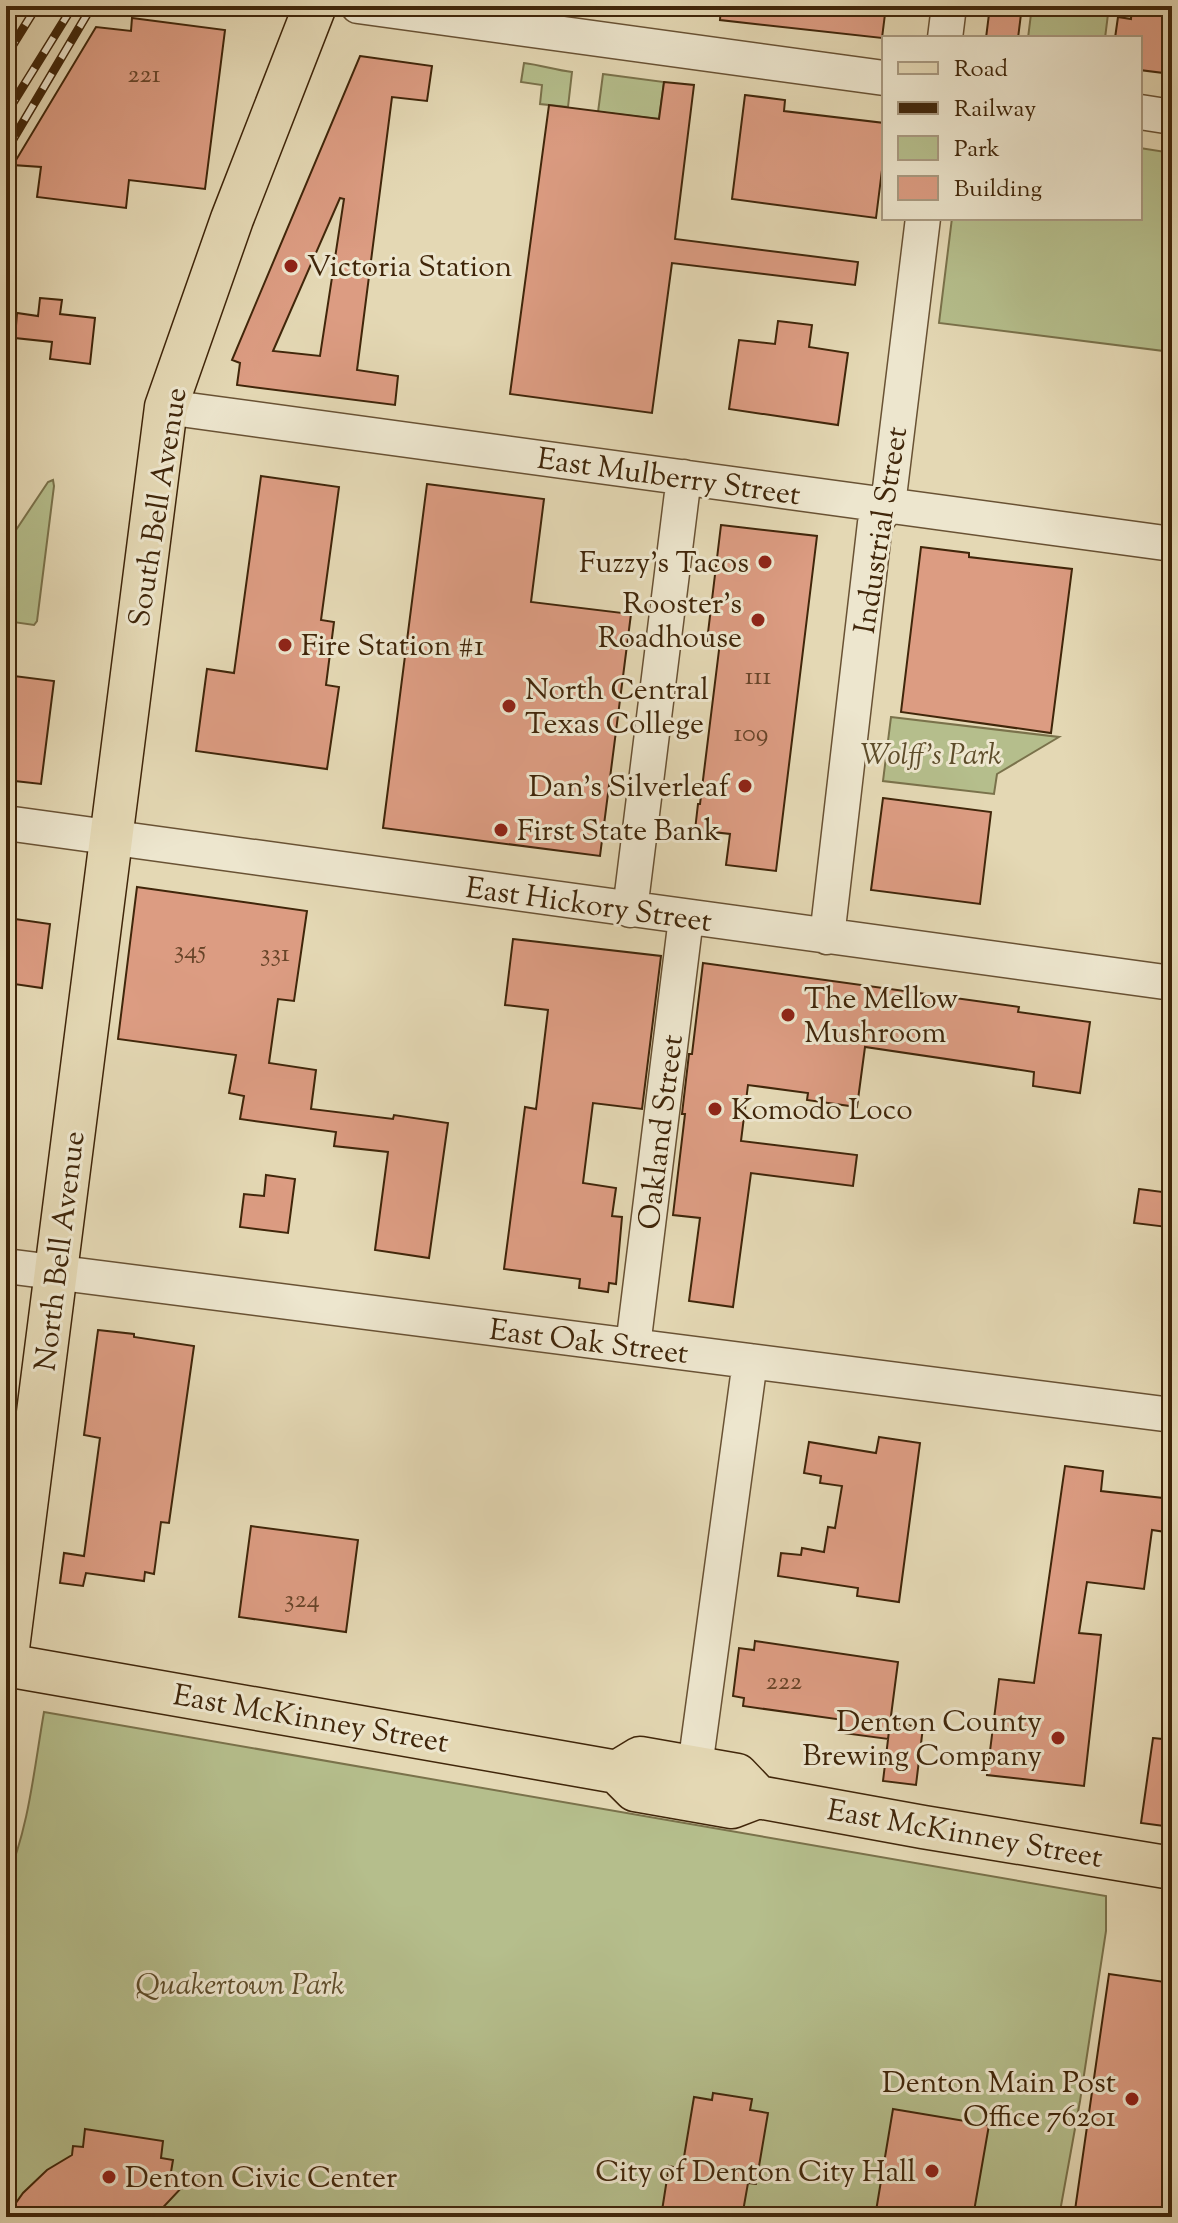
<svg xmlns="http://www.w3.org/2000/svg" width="1178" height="2223" viewBox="0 0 1178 2223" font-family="'Sorts Mill Goudy',serif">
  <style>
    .green { fill: #b5be8c; stroke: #7a724b; stroke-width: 2 }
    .building { fill: #dc9c82; stroke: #40260a; stroke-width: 2; fill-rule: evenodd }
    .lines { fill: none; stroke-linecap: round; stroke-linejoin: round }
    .minor-casing { stroke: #695234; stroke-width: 37 }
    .major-casing { stroke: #40260a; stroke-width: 45 }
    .minor { stroke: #ede6ce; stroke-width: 34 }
    .major { stroke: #e4d8b4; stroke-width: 42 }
    .rail-casing { stroke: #40260a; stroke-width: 9 }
    .rail { stroke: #ede6ce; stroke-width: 6; stroke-dasharray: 18; stroke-linecap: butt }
    .poi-dot { fill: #8f2418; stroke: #ede6ce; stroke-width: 3 }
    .labels { text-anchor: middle; stroke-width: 6; stroke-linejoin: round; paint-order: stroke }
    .number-label { font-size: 26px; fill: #674428 }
    .poi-label { font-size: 30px; fill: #40260a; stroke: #ede6ce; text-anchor: start }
    .street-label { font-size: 30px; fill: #40260a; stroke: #ede6ce }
    .park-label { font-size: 30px; font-style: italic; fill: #5d4c2a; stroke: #ede6ce }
  </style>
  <rect width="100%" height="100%" fill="#e4d8b4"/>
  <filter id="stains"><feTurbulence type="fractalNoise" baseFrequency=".0025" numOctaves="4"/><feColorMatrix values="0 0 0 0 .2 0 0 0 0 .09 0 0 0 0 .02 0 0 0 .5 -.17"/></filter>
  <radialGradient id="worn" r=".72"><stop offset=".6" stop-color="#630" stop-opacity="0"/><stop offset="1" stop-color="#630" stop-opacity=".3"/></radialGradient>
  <path class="green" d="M1032 6H1109L1105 38H1028Z
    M524 63C541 65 555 70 572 72L568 107 540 104 542 85 521 82Z
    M603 74 664 82 659 119 598 112Z
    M1140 148 1172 153V352L939 323 952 218H1140Z
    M53 480 54 486 37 621 34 625 6 621V545L48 482Z
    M891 717 1059 737 997 774 994 794 883 781Z
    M44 1712 1106 1896V1931L1080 2101 1059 2217H6V1881C29 1828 34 1769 44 1712Z"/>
  <path class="building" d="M721 6H886L882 38 720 20Z
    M990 6H1022L1018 38H986Z
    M1132 6H1172V74L1140 70V38H1115L1118 17 1131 19Z
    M132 18 225 30 205 189 129 180 126 208 37 197 41 167 13 165 96 27 131 31Z
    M360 56 432 66 427 101 392 97 357 370 398 376 395 405 237 385 240 363 232 360ZM340 198 344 199 320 356 273 351Z
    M664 82 694 85 675 239 858 262 855 285 672 263 652 413 510 394 549 105 659 119Z
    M745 95 785 100 784 111 884 123V154L876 218 732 199Z
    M40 298 62 300 60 314 95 318 90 364 50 359 52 342 15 338 17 313 38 316Z
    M778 321 812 325 809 347 848 353 838 425 729 409 739 340 775 344Z
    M261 476 339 487 321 620 334 622 326 685 339 687 327 769 196 751 207 669 234 673Z
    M427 484 544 499 531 602 631 614 600 856 383 828Z
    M721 525 817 536 776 871 726 865 730 834 695 830 698 804H700L720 642 707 641Z
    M921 547 969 553V557L1072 569 1051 733 901 712Z
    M6 675 54 681 41 784 6 780Z
    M883 798 991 812 980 904 871 890Z
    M137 887 307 911 294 1001 278 999 269 1063 316 1070 311 1109 393 1119 394 1115 448 1123 429 1258 375 1250 388 1152 334 1146 336 1132 240 1119 244 1096 229 1093 236 1055 118 1039Z
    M15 919 50 924 42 988 7 983Z
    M513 939 661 956 642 1109 593 1103 583 1183 616 1188 612 1216 622 1217 616 1284 609 1283 608 1292 579 1288 580 1279 504 1269 525 1107 536 1109 548 1010 505 1005Z
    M703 963 1019 1007 1018 1012 1090 1022 1080 1093 1033 1086 1034 1072 865 1047 857 1107 807 1100 808 1093 748 1085 741 1141 857 1155 853 1186 751 1173 733 1307 689 1301 700 1218 673 1215 685 1114H682L689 1054H692Z
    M266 1175 295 1179 288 1233 240 1227 244 1194 264 1196Z
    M1139 1189 1171 1193 1167 1227 1134 1223Z
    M98 1330 134 1334V1337L194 1346 169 1523 161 1522 154 1574 145 1572 144 1581 86 1573 83 1586 60 1583 64 1553 84 1556 100 1438 84 1435Z
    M879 1437 920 1443 899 1602 857 1596 858 1588 778 1576 781 1553 801 1555 802 1548 824 1552 828 1527 835 1528 842 1486 820 1483 821 1476 804 1473 809 1442 876 1453Z
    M1065 1466 1103 1471 1101 1491 1172 1499V1533L1152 1530 1144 1589 1087 1582 1079 1633 1101 1635 1084 1786 987 1775 999 1679 1034 1683Z
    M251 1526 358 1540 346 1632 239 1617Z
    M755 1641 898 1662 888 1739 843 1733 844 1720 743 1706 744 1698 733 1696 739 1648 754 1650Z
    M890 1723 923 1727 916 1785 883 1781Z
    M1153 1738 1172 1740V1827L1141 1823Z
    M1109 1974 1172 1983V2217H1074Z
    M713 2093 752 2099 750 2110 768 2113 756 2184 748 2183 742 2217H661L669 2166 682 2169 694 2097 712 2100Z
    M893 2109 989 2125 973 2217H875Z
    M85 2129 163 2141 161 2158 173 2160 171 2172 186 2183 154 2217H6L23 2193 47 2170 72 2155 73 2146 83 2147Z"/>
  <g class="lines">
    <defs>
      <path id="minor" d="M358 6 884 78
        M945 38 949 6
        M1140 112 1172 117
        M166 407 1172 544
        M6 823 1172 983
        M630 910 684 477
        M827 937 875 523 888 505 923 218
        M6 1266 1172 1415
        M633 1346 686 918
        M695 1767 750 1361"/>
      <path id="major" d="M6 1664 166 407 232 219 315 6
        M6 1665 617 1772 635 1790 732 1807 758 1797 923 1827 1172 1868
        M617 1772 640 1758 737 1775 758 1797"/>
    </defs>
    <use href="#minor" class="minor-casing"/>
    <use href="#major" class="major-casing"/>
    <use href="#minor" class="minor"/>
    <use href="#major" class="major"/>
    <defs>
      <path id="rail" d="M6 56 37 6
        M6 114 73 6
        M6 151 92 6"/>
    </defs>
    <use href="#rail" class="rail-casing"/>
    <use href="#rail" class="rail"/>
  </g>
  <g class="poi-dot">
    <circle cx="291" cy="266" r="8"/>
    <circle cx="765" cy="562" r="8"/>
    <circle cx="758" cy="620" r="8"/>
    <circle cx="285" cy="645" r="8"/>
    <circle cx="509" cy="706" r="8"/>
    <circle cx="745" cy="786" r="8"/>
    <circle cx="501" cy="830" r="8"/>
    <circle cx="788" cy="1015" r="8"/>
    <circle cx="715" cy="1109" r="8"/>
    <circle cx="1058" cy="1738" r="8"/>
    <circle cx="1132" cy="2099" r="8"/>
    <circle cx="932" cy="2171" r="8"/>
    <circle cx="109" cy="2177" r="8"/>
  </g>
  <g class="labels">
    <g class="number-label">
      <text x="144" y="82">221</text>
      <text x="758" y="684">111</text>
      <text x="751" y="741">109</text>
      <text x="190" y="958">345</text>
      <text x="275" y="961">331</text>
      <text x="302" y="1607">324</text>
      <text x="784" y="1689">222</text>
    </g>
    <g class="poi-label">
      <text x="307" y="276">Victoria Station</text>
      <text x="749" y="572" text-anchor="end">Fuzzy's Tacos</text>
      <text x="742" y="613" text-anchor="end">Rooster's<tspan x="742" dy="34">Roadhouse</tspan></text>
      <text x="301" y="655">Fire Station #1</text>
      <text x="525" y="699">North Central<tspan x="525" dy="34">Texas College</tspan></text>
      <text x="729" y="796" text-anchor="end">Dan's Silverleaf</text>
      <text x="517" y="840">First State Bank</text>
      <text x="804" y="1008">The Mellow<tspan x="804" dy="34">Mushroom</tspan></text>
      <text x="731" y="1119">Komodo Loco</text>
      <text x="1042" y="1731" text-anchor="end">Denton County<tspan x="1042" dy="34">Brewing Company</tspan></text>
      <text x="1116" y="2092" text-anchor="end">Denton Main Post<tspan x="1116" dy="34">Office 76201</tspan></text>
      <text x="916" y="2181" text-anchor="end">City of Denton City Hall</text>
      <text x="125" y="2187">Denton Civic Center</text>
    </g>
    <g class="street-label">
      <text transform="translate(669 476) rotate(8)" y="10">East Mulberry Street</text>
      <text transform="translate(157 507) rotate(-81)" y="10">South Bell Avenue</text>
      <text transform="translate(880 530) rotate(-81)" y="10">Industrial Street</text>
      <text transform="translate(589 904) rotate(8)" y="10">East Hickory Street</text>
      <text transform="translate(660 1132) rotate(-83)" y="10">Oakland Street</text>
      <text transform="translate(59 1251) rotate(-83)" y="10">North Bell Avenue</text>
      <text transform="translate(589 1341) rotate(7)" y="10">East Oak Street</text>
      <text transform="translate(311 1718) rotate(10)" y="10">East McKinney Street</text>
      <text transform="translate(965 1833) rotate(10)" y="10">East McKinney Street</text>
    </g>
    <g class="park-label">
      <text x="931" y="764">Wolff’s Park</text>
      <text x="240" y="1994">Quakertown Park</text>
    </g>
  </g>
  <rect width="1178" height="2223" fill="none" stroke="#e4d8b4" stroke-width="32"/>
  <rect x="8" y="8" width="1162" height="2207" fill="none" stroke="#40260a" stroke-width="4"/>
  <rect x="16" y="16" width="1146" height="2191" fill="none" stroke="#40260a" stroke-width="2"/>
  <rect x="882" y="36" width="260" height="184" fill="#ede6ce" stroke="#a89980" stroke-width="2"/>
  <rect x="898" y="62" width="40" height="12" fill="#e4d8b4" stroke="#a89980" stroke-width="2"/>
  <text x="954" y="76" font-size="24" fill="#40260a">Road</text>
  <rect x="898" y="102" width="40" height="12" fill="#40260a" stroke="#a89980" stroke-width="2"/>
  <text x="954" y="116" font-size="24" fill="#40260a">Railway</text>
  <rect x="898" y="136" width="40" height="24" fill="#b5be8c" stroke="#a89980" stroke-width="2"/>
  <text x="954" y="156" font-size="24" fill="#40260a">Park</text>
  <rect x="898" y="176" width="40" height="24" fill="#dc9c82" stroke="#a89980" stroke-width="2"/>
  <text x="954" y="196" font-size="24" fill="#40260a">Building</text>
  <rect width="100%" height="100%" filter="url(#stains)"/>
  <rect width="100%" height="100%" fill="url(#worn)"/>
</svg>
